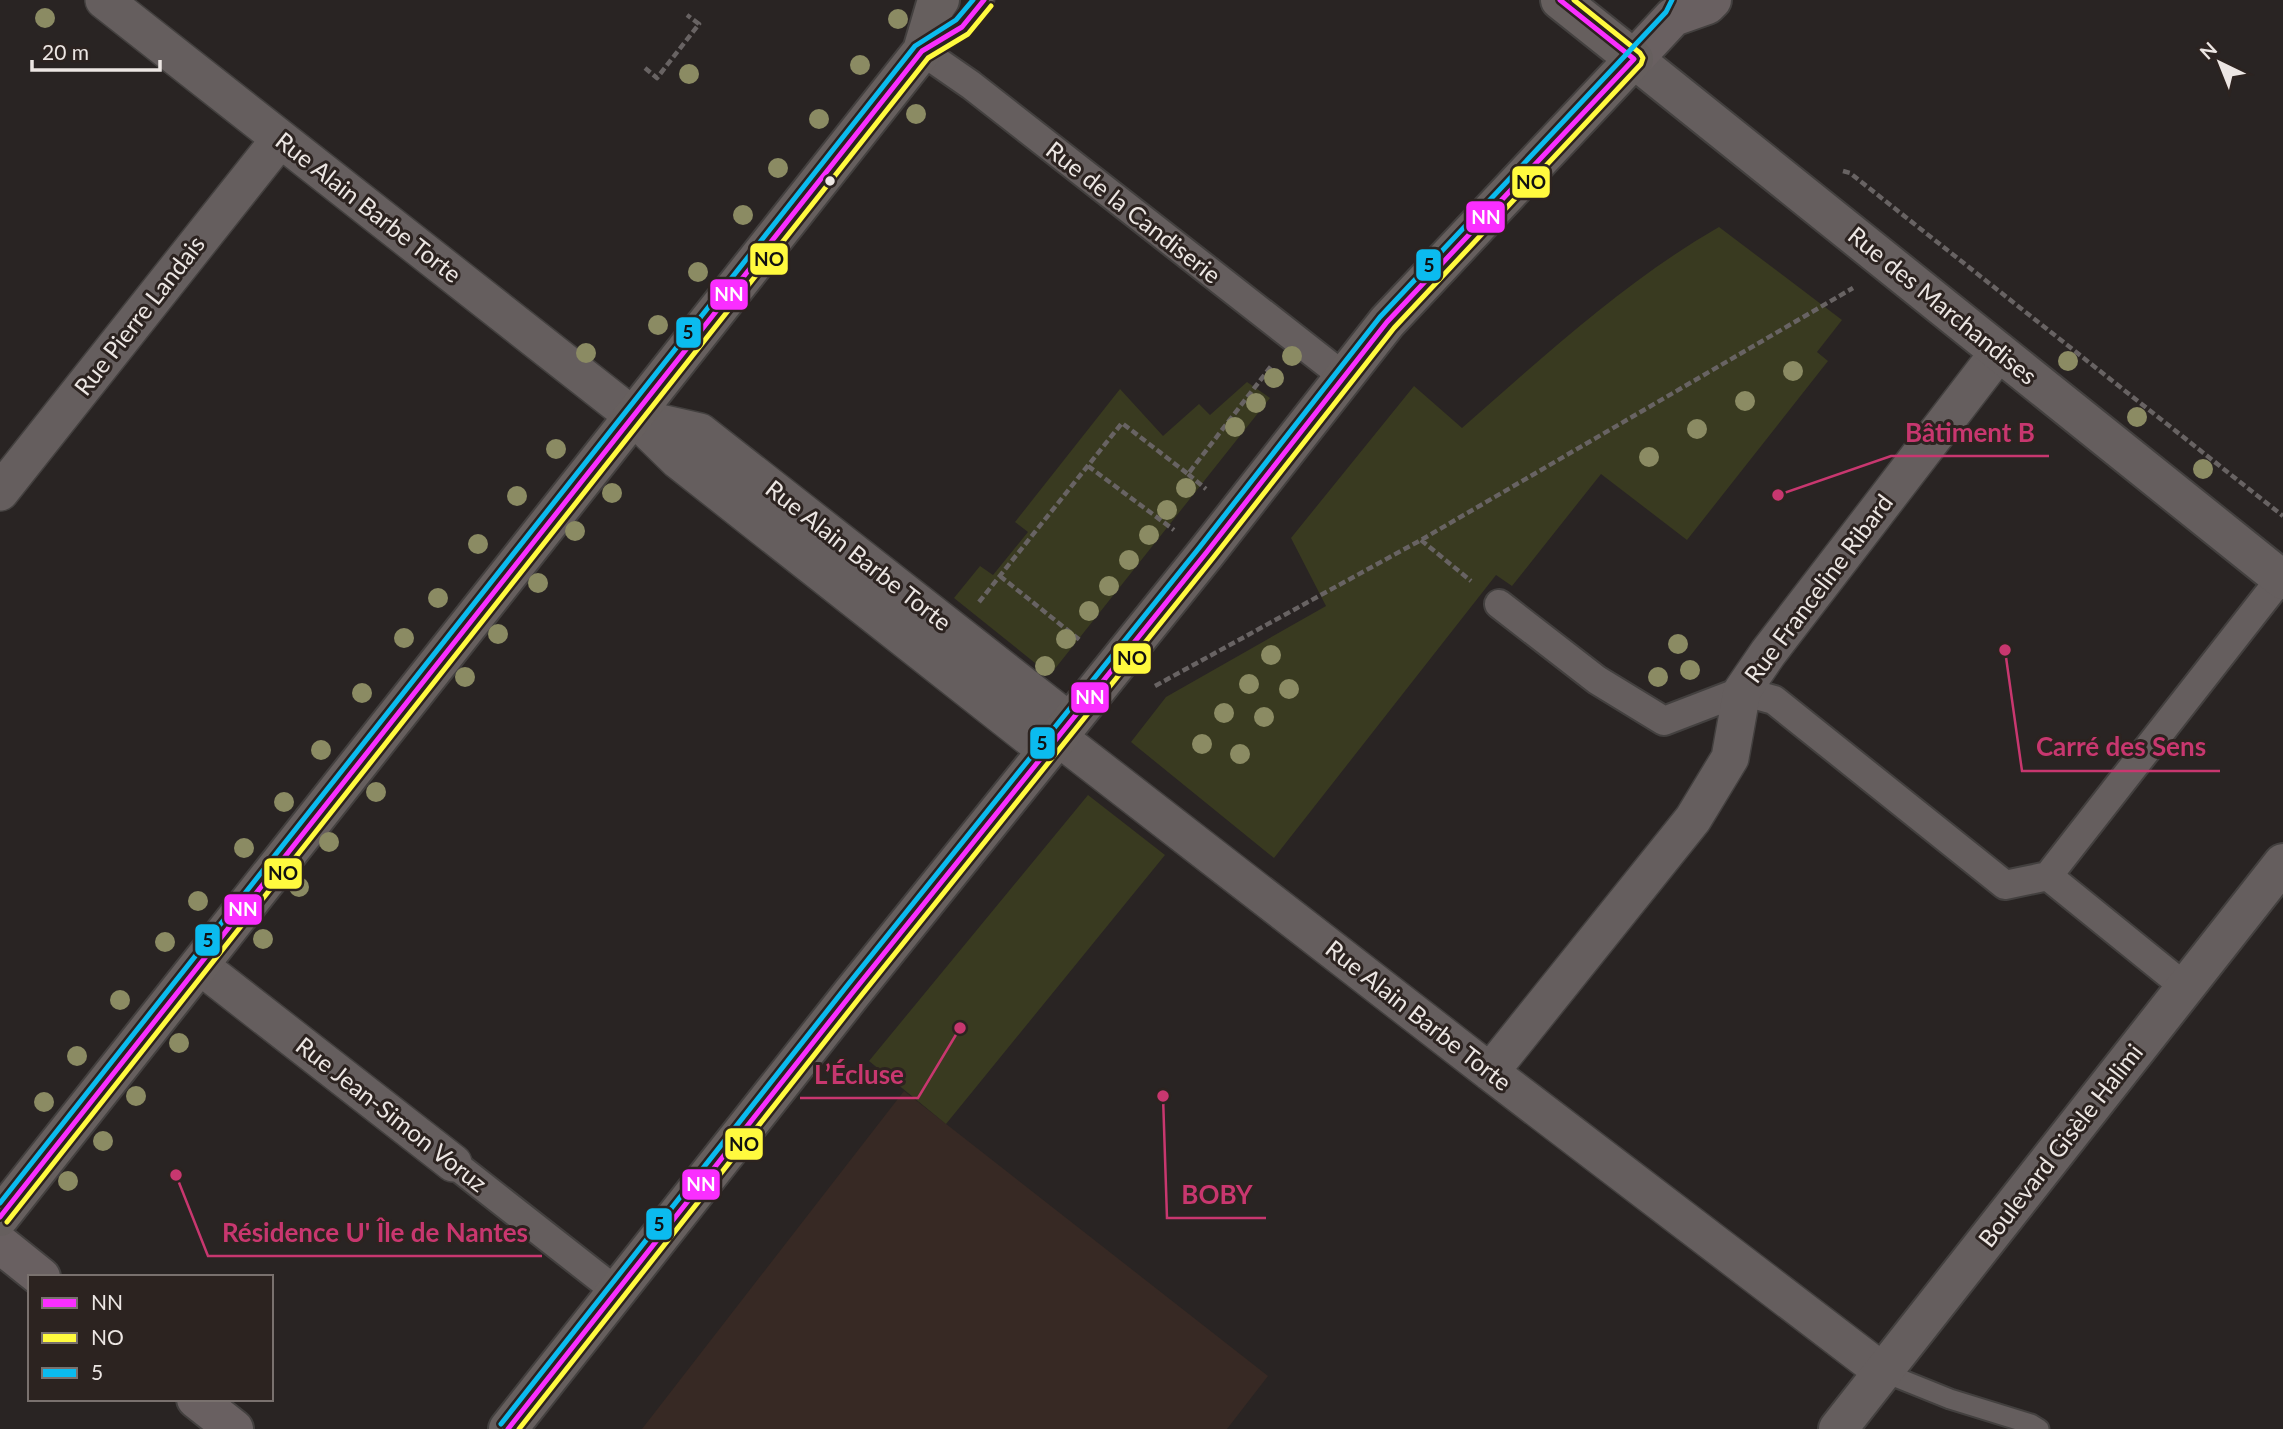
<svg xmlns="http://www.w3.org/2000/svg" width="2283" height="1429" viewBox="0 0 2283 1429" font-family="Lato,sans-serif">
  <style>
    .built { fill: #372924 }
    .green { fill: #393a20 }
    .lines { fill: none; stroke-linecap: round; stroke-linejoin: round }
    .service-casing { stroke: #43403f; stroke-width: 23 }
    .pedestrian-casing { stroke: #43403f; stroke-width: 32 }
    .minor-casing { stroke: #43403f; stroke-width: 40 }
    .tertiary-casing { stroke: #43403f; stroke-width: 42 }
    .secondary-casing { stroke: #43403f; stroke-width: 42 }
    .primary-casing { stroke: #43403f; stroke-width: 42 }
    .path { stroke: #686363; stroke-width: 4.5; stroke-dasharray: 7 3.5; stroke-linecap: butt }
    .service { stroke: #655e5e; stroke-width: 19 }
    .pedestrian { stroke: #655e5e; stroke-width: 28 }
    .minor { stroke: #655e5e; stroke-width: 37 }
    .tertiary { stroke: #655e5e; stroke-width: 38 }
    .secondary { stroke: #696061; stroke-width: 38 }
    .primary { stroke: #665f5e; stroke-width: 38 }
    .bus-1-casing { stroke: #2c2320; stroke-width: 10 }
    .bus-2-casing { stroke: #2c2320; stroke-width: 10 }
    .bus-3-casing { stroke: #2c2320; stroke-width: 10 }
    .bus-1 { stroke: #fa2eff; stroke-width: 5 }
    .bus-2 { stroke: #fffa3e; stroke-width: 5 }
    .bus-3 { stroke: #0bbbef; stroke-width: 5 }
    .tree { fill: #8b8b63 }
    .bus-dot { fill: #ece6e3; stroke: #2c2320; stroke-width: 2.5 }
    .labels { text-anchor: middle; stroke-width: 6; stroke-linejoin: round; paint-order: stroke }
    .street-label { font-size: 24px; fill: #ece6e3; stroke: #2c2320 }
    .leader { fill: none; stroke: #c8376f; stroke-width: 2.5 }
    .callout-dot { fill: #c8376f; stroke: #2c2320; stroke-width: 2.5 }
    .callout-label { font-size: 26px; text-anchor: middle; font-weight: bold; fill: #c8376f; stroke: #2c2320; stroke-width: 6; stroke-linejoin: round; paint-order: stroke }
    .line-badge { stroke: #2c2320; stroke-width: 2.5 }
    .badge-label { font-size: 19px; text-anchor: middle; font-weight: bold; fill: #fff }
    .pale-badge-label { font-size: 19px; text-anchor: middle; font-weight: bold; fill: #111 }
  </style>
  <rect width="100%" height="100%" fill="#292423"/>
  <path class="built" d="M904 1091 1268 1376 1227 1429H642Z"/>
  <path class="green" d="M1719 227 1842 320 1817 352 1828 361 1687 540 1601 474 1512 586 1496 575 1274 858 1131 742 1166 697 1326 606 1291 538 1414 386 1462 428C1543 357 1625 281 1719 227Z
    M1247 382 1270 398 1050 675 954 598 980 566 993 575 1028 532 1015 522 1120 389 1163 436 1199 404 1210 415Z
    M1088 795 1165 855 946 1124 869 1061Z"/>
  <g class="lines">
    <defs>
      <path id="service" d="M926 49 962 27 984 0
        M1883 1372 1950 1399 2031 1424 2039 1429"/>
      <path id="pedestrian" d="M922 51 971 85 1343 376
        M1499 604 1597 680 1664 721 1742 691 1774 700 2005 885 2048 876 2185 987
        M2048 876 2281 578
        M453 1163 616 1291"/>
      <path id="minor" d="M104 0 633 416 678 460 1047 751
        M634 417 700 432 1070 722
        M0 492 280 139
        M1058 737 1490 1072 1883 1372
        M199 965 453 1163
        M1490 1072 1693 819 1730 758 1742 691 1768 653 1999 352"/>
      <path id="tertiary" d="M1634 59 2283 580
        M1838 1429 2283 863"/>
      <path id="secondary" d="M1634 59 1673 17 1707 5 1712 0
        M0 1244 41 1277
        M196 1399 234 1429"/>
      <path id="primary" d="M0 1217 922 51 935 7 940 0
        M508 1429 853 992 1206 553 1387 322 1634 59 1560 0"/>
    </defs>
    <use href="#service" class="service-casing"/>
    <use href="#pedestrian" class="pedestrian-casing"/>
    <use href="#minor" class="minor-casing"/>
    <use href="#tertiary" class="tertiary-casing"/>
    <use href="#secondary" class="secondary-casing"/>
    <use href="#primary" class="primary-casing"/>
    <path class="path" d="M645 68 657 78 699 24 687 15
      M1843 171 1850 173 2283 516
      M1088 466 1174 530
      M1188 474 1206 489
      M1421 540 1471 581
      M1000 576 1081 641
      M979 602 1122 423 1188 474 1272 365
      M1155 686 1421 540 1853 288"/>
    <use href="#service" class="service"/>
    <use href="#pedestrian" class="pedestrian"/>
    <use href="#minor" class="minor"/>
    <use href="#tertiary" class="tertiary"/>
    <use href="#secondary" class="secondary"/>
    <use href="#primary" class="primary"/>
    <defs>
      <path id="bus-1" d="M0 1217 922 51 962 27 984 0
        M508 1429 853 992 1206 553 1387 322 1634 59 1560 0"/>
      <path id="bus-2" d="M7 1222 928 58 968 34 991 6
        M519 1429 860 997 1213 558 1394 328 1641 64 1643 58 1640 53 1574 0"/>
      <path id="bus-3" d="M0 1203 915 46 956 20 973 0
        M501 1424 846 987 1199 548 1380 317 1666 12 1672 0"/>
    </defs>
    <use href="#bus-1" class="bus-1-casing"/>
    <use href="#bus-2" class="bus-2-casing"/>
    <use href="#bus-3" class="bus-3-casing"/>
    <use href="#bus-1" class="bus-1"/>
    <use href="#bus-2" class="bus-2"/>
    <use href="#bus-3" class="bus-3"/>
  </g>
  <g class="tree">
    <circle cx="45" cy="18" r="10"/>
    <circle cx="898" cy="19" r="10"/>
    <circle cx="860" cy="65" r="10"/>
    <circle cx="689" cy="74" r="10"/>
    <circle cx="916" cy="114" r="10"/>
    <circle cx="819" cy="119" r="10"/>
    <circle cx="778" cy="168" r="10"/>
    <circle cx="743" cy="215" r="10"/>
    <circle cx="698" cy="272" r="10"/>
    <circle cx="658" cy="325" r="10"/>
    <circle cx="586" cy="353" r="10"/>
    <circle cx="1292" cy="356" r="10"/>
    <circle cx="2068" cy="361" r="10"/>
    <circle cx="1793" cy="371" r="10"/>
    <circle cx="1274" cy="378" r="10"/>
    <circle cx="1745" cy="401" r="10"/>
    <circle cx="1256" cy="403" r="10"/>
    <circle cx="2137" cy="417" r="10"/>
    <circle cx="1235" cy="427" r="10"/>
    <circle cx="1697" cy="429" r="10"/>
    <circle cx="556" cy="449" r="10"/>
    <circle cx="1649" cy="457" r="10"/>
    <circle cx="2203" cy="469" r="10"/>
    <circle cx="1186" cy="488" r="10"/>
    <circle cx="612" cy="493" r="10"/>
    <circle cx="517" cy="496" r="10"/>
    <circle cx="1167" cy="510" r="10"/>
    <circle cx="575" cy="531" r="10"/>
    <circle cx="1149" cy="535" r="10"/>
    <circle cx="478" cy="544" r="10"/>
    <circle cx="1129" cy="560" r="10"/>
    <circle cx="538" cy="583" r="10"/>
    <circle cx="1109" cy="586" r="10"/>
    <circle cx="438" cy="598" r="10"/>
    <circle cx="1089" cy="611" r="10"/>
    <circle cx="498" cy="634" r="10"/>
    <circle cx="404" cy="638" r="10"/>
    <circle cx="1066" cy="639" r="10"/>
    <circle cx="1678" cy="644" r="10"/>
    <circle cx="1271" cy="655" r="10"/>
    <circle cx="1045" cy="666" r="10"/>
    <circle cx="1690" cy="670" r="10"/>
    <circle cx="465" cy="677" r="10"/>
    <circle cx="1658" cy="677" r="10"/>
    <circle cx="1249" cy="684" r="10"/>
    <circle cx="1289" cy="689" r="10"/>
    <circle cx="362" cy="693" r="10"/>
    <circle cx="1224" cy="713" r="10"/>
    <circle cx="1264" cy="717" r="10"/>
    <circle cx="1202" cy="744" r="10"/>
    <circle cx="321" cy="750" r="10"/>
    <circle cx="1240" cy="754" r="10"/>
    <circle cx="376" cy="792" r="10"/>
    <circle cx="284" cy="802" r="10"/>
    <circle cx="329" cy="842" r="10"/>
    <circle cx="244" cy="848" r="10"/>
    <circle cx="299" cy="887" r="10"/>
    <circle cx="198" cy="901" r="10"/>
    <circle cx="263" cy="939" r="10"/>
    <circle cx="165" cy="942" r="10"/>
    <circle cx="120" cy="1000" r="10"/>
    <circle cx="179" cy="1043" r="10"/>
    <circle cx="77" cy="1056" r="10"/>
    <circle cx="136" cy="1096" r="10"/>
    <circle cx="44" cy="1102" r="10"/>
    <circle cx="103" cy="1141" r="10"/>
    <circle cx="68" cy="1181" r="10"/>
  </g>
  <circle class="bus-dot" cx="830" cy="181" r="6"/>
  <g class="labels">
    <g class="street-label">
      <text transform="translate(368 208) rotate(38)" y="8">Rue Alain Barbe Torte</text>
      <text transform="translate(1133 213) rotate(38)" y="8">Rue de la Candiserie</text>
      <text transform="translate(1942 306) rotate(39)" y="8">Rue des Marchandises</text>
      <text transform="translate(140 316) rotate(-52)" y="8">Rue Pierre Landais</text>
      <text transform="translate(858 556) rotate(38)" y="8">Rue Alain Barbe Torte</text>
      <text transform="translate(1819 589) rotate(-53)" y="8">Rue Franceline Ribard</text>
      <text transform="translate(1418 1016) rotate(38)" y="8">Rue Alain Barbe Torte</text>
      <text transform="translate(391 1115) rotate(38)" y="8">Rue Jean-Simon Voruz</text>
      <text transform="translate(2061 1146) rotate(-52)" y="8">Boulevard Gisèle Halimi</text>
    </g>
  </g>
  <path class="leader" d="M1778 495L1891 456H2049M2005 650L2022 771H2220M960 1028L918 1098H800M1163 1096L1167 1218H1266M176 1175L208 1256H542"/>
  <g class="callout-dot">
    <circle cx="1778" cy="495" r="7"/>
    <circle cx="2005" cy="650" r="7"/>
    <circle cx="960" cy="1028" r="7"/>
    <circle cx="1163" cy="1096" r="7"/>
    <circle cx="176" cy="1175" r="7"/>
  </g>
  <g class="callout-label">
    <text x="1970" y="442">Bâtiment B</text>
    <text x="2121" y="756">Carré des Sens</text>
    <text x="859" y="1084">L’Écluse</text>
    <text x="1217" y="1204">BOBY</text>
    <text x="375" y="1242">Résidence U' Île de Nantes</text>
  </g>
  <g class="line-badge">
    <rect x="1511" y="165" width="40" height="34" rx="7" fill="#fffa3e"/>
    <rect x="1465" y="200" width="41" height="34" rx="7" fill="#fa2eff"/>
    <rect x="749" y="242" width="40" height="34" rx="7" fill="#fffa3e"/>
    <rect x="1415" y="248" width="27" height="34" rx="7" fill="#0bbbef"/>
    <rect x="709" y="278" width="40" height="33" rx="7" fill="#fa2eff"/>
    <rect x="675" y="316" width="27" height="33" rx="7" fill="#0bbbef"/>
    <rect x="1112" y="642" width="40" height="33" rx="7" fill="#fffa3e"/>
    <rect x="1070" y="681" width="40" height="33" rx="7" fill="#fa2eff"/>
    <rect x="1029" y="726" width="27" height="34" rx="7" fill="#0bbbef"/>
    <rect x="263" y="857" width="40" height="33" rx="7" fill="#fffa3e"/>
    <rect x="223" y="893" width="40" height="33" rx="7" fill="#fa2eff"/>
    <rect x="194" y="923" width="27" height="34" rx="7" fill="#0bbbef"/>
    <rect x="724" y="1127" width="40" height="34" rx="7" fill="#fffa3e"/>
    <rect x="681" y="1168" width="40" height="33" rx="7" fill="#fa2eff"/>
    <rect x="645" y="1207" width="28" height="34" rx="7" fill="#0bbbef"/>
  </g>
  <g class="badge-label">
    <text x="1486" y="224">NN</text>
    <text x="729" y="301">NN</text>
    <text x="1090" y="704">NN</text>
    <text x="243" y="916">NN</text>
    <text x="701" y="1191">NN</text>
  </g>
  <g class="pale-badge-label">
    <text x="1531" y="189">NO</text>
    <text x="769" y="266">NO</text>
    <text x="1429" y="272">5</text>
    <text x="688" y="339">5</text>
    <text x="1132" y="665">NO</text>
    <text x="1042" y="750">5</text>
    <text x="283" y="880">NO</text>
    <text x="208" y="947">5</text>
    <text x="744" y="1151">NO</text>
    <text x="659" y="1231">5</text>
  </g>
  <rect x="28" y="1275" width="245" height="126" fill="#2c2320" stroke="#79716e" stroke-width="2"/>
  <rect x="42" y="1298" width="35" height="10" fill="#fa2eff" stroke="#79716e" stroke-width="2"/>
  <text x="91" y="1310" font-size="21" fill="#ece6e3">NN</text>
  <rect x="42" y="1333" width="35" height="10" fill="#fffa3e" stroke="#79716e" stroke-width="2"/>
  <text x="91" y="1345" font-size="21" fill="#ece6e3">NO</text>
  <rect x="42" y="1368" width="35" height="10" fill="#0bbbef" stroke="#79716e" stroke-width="2"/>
  <text x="91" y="1380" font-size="21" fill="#ece6e3">5</text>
  <g transform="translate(2220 63) rotate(317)" stroke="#2c2320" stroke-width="5" paint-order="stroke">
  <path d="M0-5L12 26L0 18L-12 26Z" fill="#ece6e3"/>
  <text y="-10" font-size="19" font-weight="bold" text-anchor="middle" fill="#ece6e3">N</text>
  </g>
  <path d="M32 60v10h128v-10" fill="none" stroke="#ece6e3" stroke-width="3.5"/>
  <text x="42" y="60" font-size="21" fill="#ece6e3" stroke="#2c2320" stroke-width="5" paint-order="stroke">20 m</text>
</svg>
